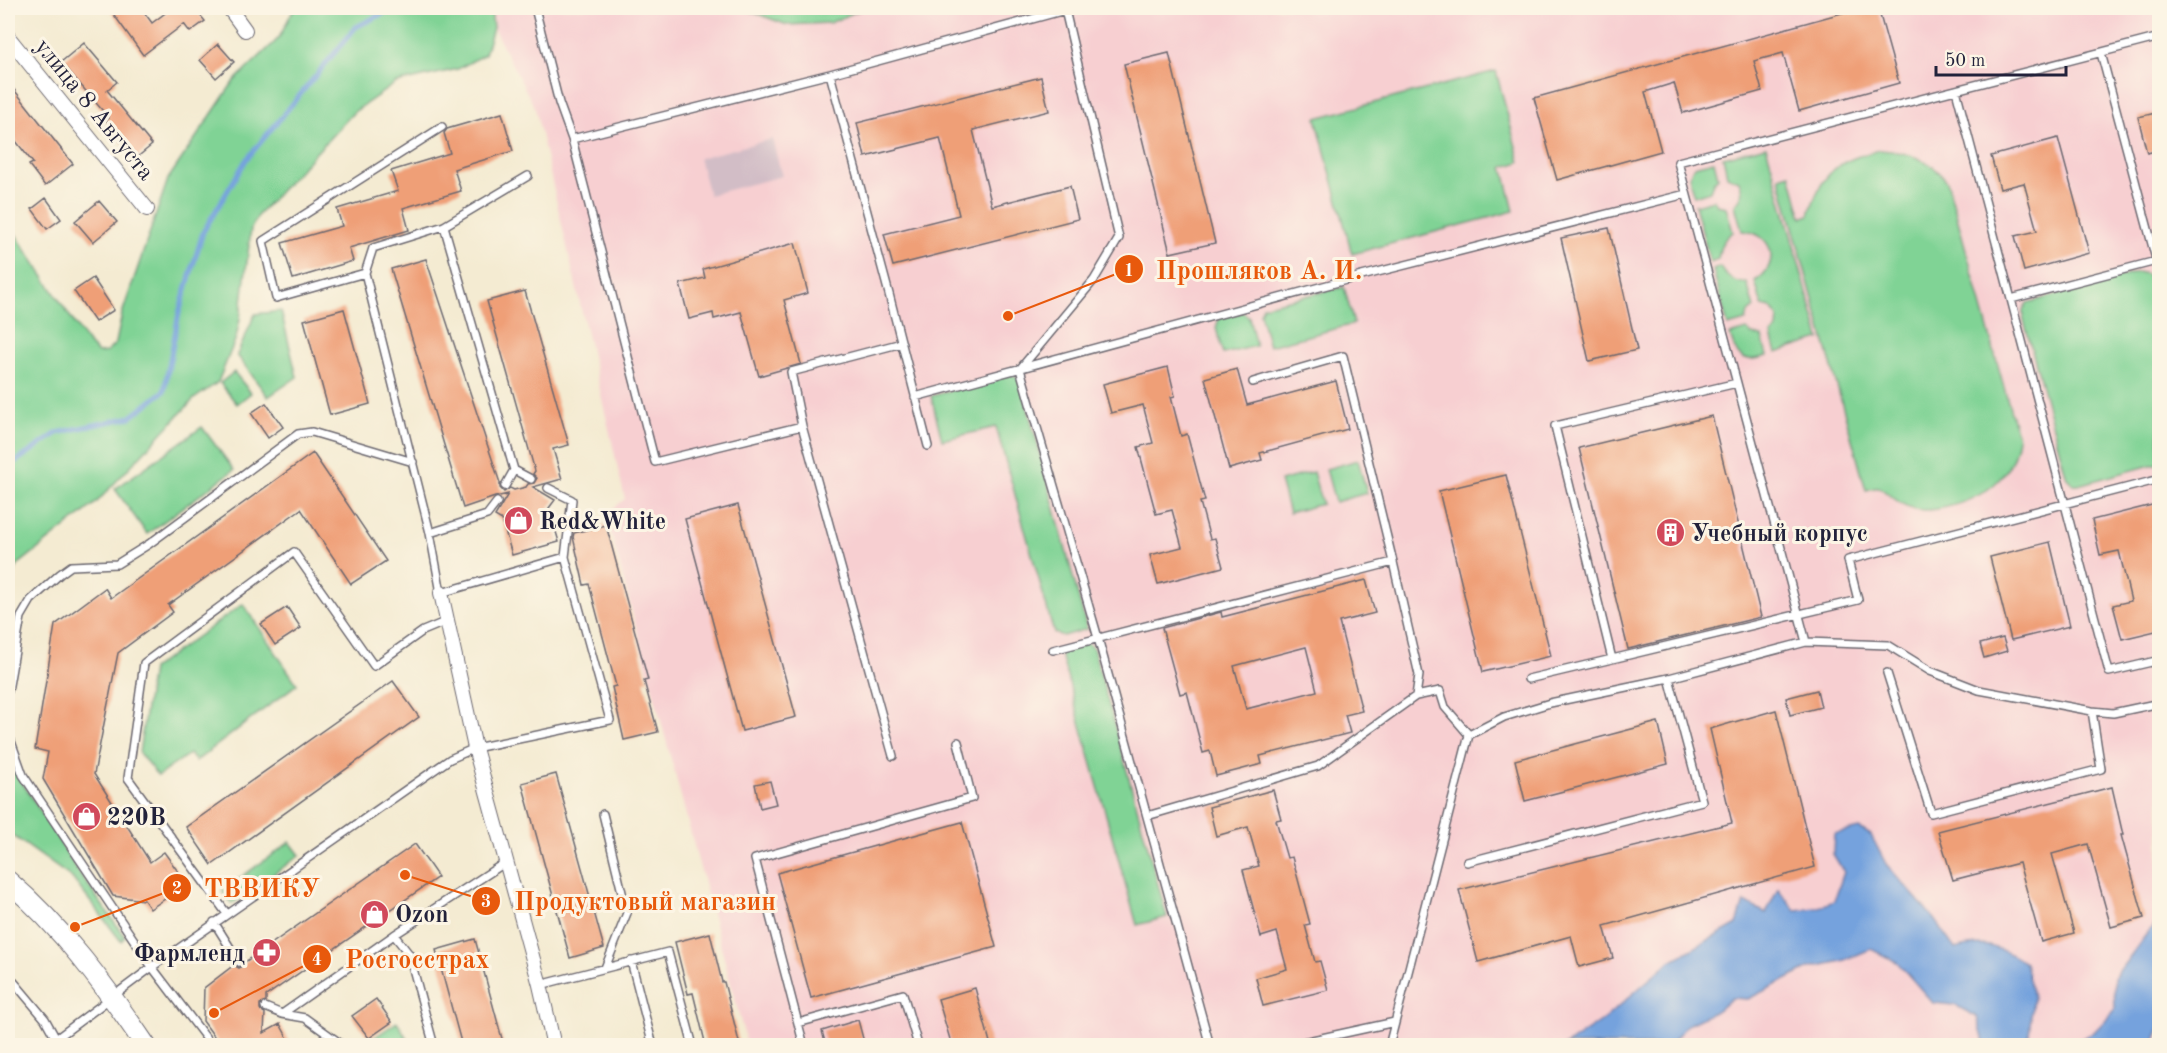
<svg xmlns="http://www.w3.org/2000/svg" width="2167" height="1053" viewBox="0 0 2167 1053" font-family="'Old Standard TT',serif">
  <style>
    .built { fill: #f7cfd1 }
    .industrial { fill: #d2bdc6 }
    .green { fill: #80d395; stroke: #517a68; stroke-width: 1.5 }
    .water { fill: #74a2dd; stroke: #4b628c; stroke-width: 1.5 }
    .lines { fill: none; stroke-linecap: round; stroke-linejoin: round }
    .stream { stroke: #74a2dd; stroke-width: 5 }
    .building { fill: #ef9f77; fill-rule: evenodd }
    .lane-casing { stroke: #6c6870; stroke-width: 10 }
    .street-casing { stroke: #6c6870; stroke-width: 16 }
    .secondary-casing { stroke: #6c6870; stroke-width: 22 }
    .lane { stroke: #fff; stroke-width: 7 }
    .street { stroke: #fff; stroke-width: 14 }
    .secondary { stroke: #fff; stroke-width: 20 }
    .labels { text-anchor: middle; stroke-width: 6; stroke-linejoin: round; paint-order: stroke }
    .street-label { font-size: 24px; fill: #22223b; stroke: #fcf5e5 }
    .poi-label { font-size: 24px; font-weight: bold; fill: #22223b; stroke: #fcf5e5; text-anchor: start }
    .leader { fill: none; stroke: #e8590c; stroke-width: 2 }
    .callout-dot { fill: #e8590c; stroke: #fcf5e5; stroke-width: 2 }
    .mark-label { font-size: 18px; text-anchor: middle; font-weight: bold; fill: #fff }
    .callout-label { font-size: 26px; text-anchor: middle; font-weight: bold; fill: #e8590c; stroke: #fcf5e5; stroke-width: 6; stroke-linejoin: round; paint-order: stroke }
  </style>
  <rect width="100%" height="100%" fill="#fcf5e5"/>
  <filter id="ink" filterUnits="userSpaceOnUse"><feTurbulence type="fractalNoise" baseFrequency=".0167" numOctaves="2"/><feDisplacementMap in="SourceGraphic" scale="12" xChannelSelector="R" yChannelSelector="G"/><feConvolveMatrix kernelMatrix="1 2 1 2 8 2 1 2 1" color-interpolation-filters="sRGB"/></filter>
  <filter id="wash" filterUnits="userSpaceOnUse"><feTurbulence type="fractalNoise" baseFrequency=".008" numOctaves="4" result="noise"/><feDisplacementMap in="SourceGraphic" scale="24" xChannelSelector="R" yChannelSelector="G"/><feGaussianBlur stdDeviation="1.35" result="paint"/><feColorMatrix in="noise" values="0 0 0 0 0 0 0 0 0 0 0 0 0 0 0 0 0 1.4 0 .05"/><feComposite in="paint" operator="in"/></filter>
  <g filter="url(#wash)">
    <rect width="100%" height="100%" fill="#f4ebd2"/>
    <path class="built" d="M491 8H2159V1045H747L606 514 625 499 535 108 493 28Z"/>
    <path class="industrial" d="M772 139 782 176 709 195 699 158Z"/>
    <path class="green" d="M294 8H491L493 28 485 54 458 69 396 83 354 112 259 214 251 229 240 319 236 338 218 382 194 399 96 503 19 564 8 580V388L9 384 8 381V223L87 342 98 353 107 352 116 343 122 314 168 179 234 81 279 38Z
      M747 8H864L830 23 787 25 750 11Z
      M1496 71 1520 162 1503 167 1514 211 1352 254 1316 118Z
      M1766 146 1820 339 1776 353 1771 335 1777 329 1778 317 1771 308 1762 306 1755 281C1782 265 1773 232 1742 231L1735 205C1743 197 1743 191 1739 181L1727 176 1723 157Z
      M1880 150C1908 152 1930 159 1947 181L2018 438C2013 476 1988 496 1951 506 1940 509 1927 512 1915 509 1901 506 1890 495 1879 487L1866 490 1779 177 1790 174 1802 218 1809 215C1821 172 1838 160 1880 150Z
      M1714 161 1718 177 1713 183 1710 191 1694 196C1690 184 1687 177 1694 166Z
      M1713 200 1717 205 1726 207 1733 232C1722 240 1720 246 1718 259L1710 262 1695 205Z
      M1720 267C1726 278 1735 283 1747 283L1754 308 1748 313 1746 321 1728 326 1713 270Z
      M2138 272 2146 274 2151 280 2159 311V463L2082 484H2073L2067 478 2023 317V310L2027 303Z
      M1344 287 1354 324 1269 346 1260 313 1263 306Z
      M281 311 297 377 268 397 237 355 255 314Z
      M1243 312 1249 317 1256 346 1223 354 1216 328 1219 318Z
      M1747 330 1753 335 1762 337 1767 356C1741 364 1738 359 1730 335Z
      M234 372 251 393 237 404 220 383Z
      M1011 374 1020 379 1087 629 1063 636 1054 633 996 427 942 440 931 396Z
      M202 427 234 470 147 534 115 489Z
      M1358 460 1367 493 1335 502 1326 469Z
      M1313 472 1322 504 1289 513 1280 481Z
      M243 604 297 684 196 761 189 754 158 776 139 753 152 669Z
      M1087 643 1093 647 1167 917 1137 925 1060 651Z
      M8 760 78 871 125 937 121 941 72 878 8 832Z
      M290 842 300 855 232 904 222 891Z
      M397 1022 411 1045H375L371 1040Z"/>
    <path class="water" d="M1859 828 1871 835 1886 864 1931 915 1955 949C1984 941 2000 946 2025 963L2033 997 2029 1035 2035 1045H1985L1977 1017 1955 1005 1933 1003 1897 962 1871 949 1842 961 1809 968 1748 999 1732 998 1718 1010 1687 1025 1670 1045H1566L1604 1019 1669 962 1737 924 1744 902 1766 913 1778 889 1795 910 1816 908 1834 901 1844 872 1833 854 1834 834Z
      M2159 919 2160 1028 2153 1045H2071L2095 1031 2115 1010 2114 978 2148 932Z"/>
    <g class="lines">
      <path class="stream" d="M8 467 57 433 131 417 164 391 179 313 203 232 246 160 356 27 394 8"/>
    </g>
    <g id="blocks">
      <path class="building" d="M109 8H141L152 23 172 8H194L205 21 190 32 184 24 143 55Z
        M1860 8H1878L1899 83 1799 111 1783 53 1754 61 1762 91 1683 113 1674 83 1645 92 1661 151 1557 180 1534 98Z
        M84 43 117 82 107 90 152 145 135 159 120 140 122 138 106 120 109 118 61 62Z
        M218 44 234 62 216 78 200 60Z
        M1169 53 1215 243 1170 253 1124 64Z
        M1041 77 1049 111 973 130 992 206 1070 186 1078 219 893 266 884 234 959 215 940 138 865 157 857 123Z
        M8 82 73 164 45 186 29 165 33 163 8 131Z
        M2160 112V150L2147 153 2138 117Z
        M502 113 513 151 454 169 461 191 403 208 409 230 349 248 353 261 293 279 282 243 342 226 337 209 398 191 391 171 450 153 444 133 447 129Z
        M2058 138 2089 253 2024 271 2015 236 2037 231 2024 183 2000 189 1991 156Z
        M46 198 61 219 47 229 32 209Z
        M99 201 117 222 93 242 75 221Z
        M1609 228 1637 350 1589 361 1561 238Z
        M795 243 808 293 784 300 801 364 759 376 741 312 714 319 713 313 689 319 680 284 705 278 703 269Z
        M426 259 500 483V488L504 492 510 488 514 490 526 487 528 484 534 483 537 478 533 474 535 471 487 301 525 291 569 445 553 449 562 479 533 487 555 500 549 508 559 542 512 555 502 520 495 516 508 494 495 497 463 508 391 269Z
        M93 278 114 310 95 322 74 291Z
        M344 309 370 404 330 415 304 320Z
        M1168 367 1175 396 1171 397 1181 436 1187 434 1205 501 1200 502 1210 539 1215 538 1223 567 1158 584 1150 555 1182 547 1172 510 1156 514 1138 447 1153 443 1143 405 1111 413 1103 384Z
        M1237 369 1247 405 1336 381 1348 429 1260 453 1262 460 1229 469 1205 378Z
        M266 403 283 427 268 438 251 413Z
        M1712 416 1761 617 1628 649 1579 448Z
        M313 453 386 561 351 584 301 509 168 605 173 612 118 653 94 774 150 862 164 852 187 884 150 909 144 900 113 896 43 779 48 752 35 749 55 625 105 588 111 598Z
        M1506 475 1551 656 1483 672 1439 491Z
        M2160 503V630L2122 639 2113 605 2131 601 2119 551 2100 555 2092 520Z
        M738 505 796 717 742 731 685 519Z
        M606 525 648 680 644 681 658 732 624 740 612 687 616 686 589 584 584 585 573 537 574 533Z
        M2050 542 2070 626 2011 640 1990 557Z
        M1366 580 1375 613 1339 622 1362 711 1345 715 1350 733 1260 756 1262 764 1216 776 1210 751 1203 753 1187 692 1180 694 1162 628 1221 612 1222 617ZM1306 647 1317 691 1246 709 1234 666Z
        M287 607 301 628 275 645 261 624Z
        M2003 638 2007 651 1984 658 1980 644Z
        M393 681 419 717 212 865 186 827Z
        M1817 690 1821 707 1790 715 1786 698Z
        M1776 710 1815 867 1604 926 1613 958 1579 967 1571 936 1478 962 1459 890 1732 823 1710 729Z
        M1658 722 1668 764 1525 801 1515 760Z
        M556 774 604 948 570 958 522 783Z
        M770 781 776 804 760 808 755 784Z
        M2112 787 2123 835H2121L2144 918 2111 927 2088 844 2052 854 2074 933 2041 942 2019 863 1953 880 1938 831Z
        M1273 790 1281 819 1276 820 1287 858 1292 857 1310 924 1305 925 1315 962 1320 961 1328 990 1263 1006 1256 978 1287 969 1277 932 1261 937 1243 870 1259 866 1248 827 1216 836 1209 807Z
        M962 822 996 947 811 998 777 873Z
        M415 844 438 877 266 996V1002L260 1004V1010L265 1013 264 1033 280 1024 292 1046H221L203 1021 204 988 234 965 239 968 242 966 245 962Z
        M710 933 722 982H724L740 1046H706L693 993 688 994 675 942Z
        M475 939 504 1046H462L436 950Z
        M975 988 991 1046H952L938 999Z
        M376 999 392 1022 369 1038 352 1016Z
        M858 1020 865 1046H826L822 1031Z"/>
    </g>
  </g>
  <g filter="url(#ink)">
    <use href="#blocks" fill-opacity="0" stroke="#6c6870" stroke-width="1.5"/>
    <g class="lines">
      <defs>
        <path id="lane" d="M535 8 559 103 572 139 655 462 802 426
          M2101 53 2160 274
          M830 74 889 294 928 446
          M1956 90 2109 672 2160 660
          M572 139 830 74 1065 10 1119 238 1094 280 1020 369 1098 638 1210 1046
          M444 226 528 176
          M365 273 276 298 263 241 442 127
          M2011 299 2160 260
          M1253 382 1343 356 1393 562
          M1737 383 1555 426 1612 659 1858 600 1848 560 2160 479
          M915 397 1342 281 1686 194
          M514 470 531 479
          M548 488 572 500 565 557
          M430 533 487 515 497 502
          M1806 642 1678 162 2160 37
          M1053 650 1393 562 1419 675 1416 696
          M1887 673 1931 813 2101 769 2092 711
          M1528 679 1612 659
          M8 691 21 617 31 600 60 574 71 566 117 564 149 544 298 434 312 432 413 462
          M8 733 23 775 152 967 212 1046
          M893 756 802 426 791 372 902 343
          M603 814 627 913 605 968
          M1147 816 1318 766 1416 696 1440 691 1445 707 1469 735
          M1467 862 1702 801 1669 678
          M227 914 128 778 144 663 294 552 374 666 423 631 447 621
          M214 922 239 962
          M394 935 409 954 434 1046
          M631 961 653 1046
          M8 975 45 1019 56 1039 152 967 450 759 475 748 610 720 565 557 441 593 430 533 365 273 373 248 444 226 514 470 505 486
          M540 985 668 952 693 1046
          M265 1007 282 1014 394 935 506 862
          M282 1014 305 1018 344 1046
          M798 1023 903 994 917 1042
          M804 1046 755 859 972 798 958 742
          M1285 1046 1395 1022
          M1389 1046 1469 735 1504 717 1550 703 1669 678 1806 642 1888 645 1930 671 1979 690 2092 711 2113 713 2160 703"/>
        <path id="street" d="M229 8 245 30
          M8 37 147 209
          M441 593 475 748 540 985 554 1046"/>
        <path id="secondary" d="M8 881C62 927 106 987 146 1046"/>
      </defs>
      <use href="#lane" class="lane-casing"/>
      <use href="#street" class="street-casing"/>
      <use href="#secondary" class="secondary-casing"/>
      <use href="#lane" class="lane"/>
      <use href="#street" class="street"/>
      <use href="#secondary" class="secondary"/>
    </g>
  </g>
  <defs>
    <symbol id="shop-disc" viewBox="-11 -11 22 22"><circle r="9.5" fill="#d1495b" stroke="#fcf5e5"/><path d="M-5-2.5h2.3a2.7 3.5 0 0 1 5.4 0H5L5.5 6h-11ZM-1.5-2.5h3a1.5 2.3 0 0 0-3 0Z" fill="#fff"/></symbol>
    <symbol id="building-disc" viewBox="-11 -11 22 22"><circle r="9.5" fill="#d1495b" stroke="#fcf5e5"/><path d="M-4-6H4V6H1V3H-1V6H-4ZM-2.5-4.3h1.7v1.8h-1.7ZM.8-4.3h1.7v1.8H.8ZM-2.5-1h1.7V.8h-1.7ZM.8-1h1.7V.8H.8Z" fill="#fff"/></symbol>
    <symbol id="pharmacy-disc" viewBox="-11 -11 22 22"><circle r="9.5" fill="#d1495b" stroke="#fcf5e5"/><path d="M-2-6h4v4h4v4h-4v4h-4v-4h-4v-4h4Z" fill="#fff"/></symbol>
  </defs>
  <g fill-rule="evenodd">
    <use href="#shop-disc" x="502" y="504" width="33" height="33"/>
    <use href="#building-disc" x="1654" y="516" width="33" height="33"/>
    <use href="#shop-disc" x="70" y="800" width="33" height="33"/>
    <use href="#shop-disc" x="358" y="898" width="33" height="33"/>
    <use href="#pharmacy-disc" x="250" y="936" width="33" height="33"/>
  </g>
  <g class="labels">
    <g class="street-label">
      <text transform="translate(95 109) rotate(51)" y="8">улица 8 Августа</text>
    </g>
    <g class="poi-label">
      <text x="539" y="529">Red&amp;White</text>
      <text x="1691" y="541">Учебный корпус</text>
      <text x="107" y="825">220В</text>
      <text x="395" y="922">Ozon</text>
      <text x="245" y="961" text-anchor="end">Фармленд</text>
    </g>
  </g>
  <path class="leader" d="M1008 316L1129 269M75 927L177 888M405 875L486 901M214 1013L317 959"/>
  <g class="callout-dot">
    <circle cx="1008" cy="316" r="6"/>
    <circle cx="75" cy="927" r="6"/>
    <circle cx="405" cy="875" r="6"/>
    <circle cx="214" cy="1013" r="6"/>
    <circle cx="1129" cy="269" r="15"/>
    <circle cx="177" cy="888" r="15"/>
    <circle cx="486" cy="901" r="15"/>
    <circle cx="317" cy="959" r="15"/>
  </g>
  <g class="mark-label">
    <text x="1129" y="276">1</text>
    <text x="177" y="894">2</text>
    <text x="486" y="907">3</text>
    <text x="317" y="965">4</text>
  </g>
  <g class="callout-label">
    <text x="1259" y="279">Прошляков А. И.</text>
    <text x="262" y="897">ТВВИКУ</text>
    <text x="645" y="910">Продуктовый магазин</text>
    <text x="417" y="968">Росгосстрах</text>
  </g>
  <rect width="2167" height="1053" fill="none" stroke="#fcf5e5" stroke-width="30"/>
  <path d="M1936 66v9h130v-9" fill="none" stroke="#22223b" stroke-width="3"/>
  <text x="1945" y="66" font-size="18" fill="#22223b" stroke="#fcf5e5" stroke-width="4.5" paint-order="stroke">50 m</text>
</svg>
